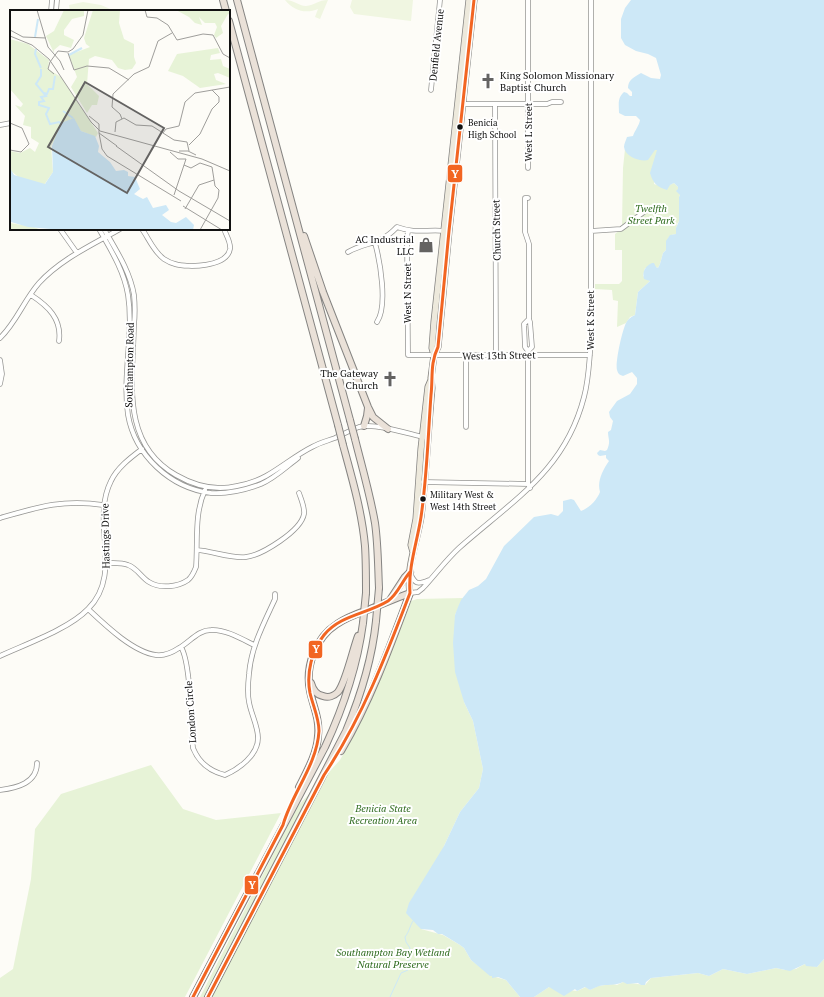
<svg xmlns="http://www.w3.org/2000/svg" width="824" height="997" viewBox="0 0 824 997" font-family="'PT Serif',serif">
  <style>
    .green { fill: #e7f3d7 }
    .pitch { fill: #f0f6e1 }
    .water { fill: #cde8f7 }
    .lines { fill: none; stroke-linecap: round; stroke-linejoin: round }
    .stream { stroke: #cde8f7; stroke-width: 1 }
    .minor-casing { stroke: #979795; stroke-width: 5.5 }
    .major-casing { stroke: #858482; stroke-width: 7 }
    .highway-casing { stroke: #858482; stroke-width: 8 }
    .minor { stroke: #fffffe; stroke-width: 4 }
    .major { stroke: #ede9dc; stroke-width: 5.5 }
    .highway { stroke: #eae1d8; stroke-width: 6 }
    .highway-bridge-casing { stroke: #858482; stroke-width: 8; stroke-linecap: butt }
    .highway-bridge { stroke: #eae1d8; stroke-width: 6 }
    .bus-1-casing { stroke: #fff; stroke-width: 6 }
    .bus-1 { stroke: #f26522; stroke-width: 3 }
    .bus-dot { fill: #111; stroke: #fff; stroke-width: 1.5 }
    .labels { text-anchor: middle; stroke-width: 4; stroke-linejoin: round; paint-order: stroke }
    .bus-label { font-size: 9px; fill: #111; stroke: #fff; text-anchor: start }
    .street-label { font-size: 10px; fill: #111; stroke: #fff }
    .poi-label { font-size: 10px; fill: #111; stroke: #fff; text-anchor: end }
    .park-label { font-size: 10px; font-style: italic; fill: #2f6b1f; stroke: #fff }
    .inset-river { fill: none; stroke: #cde8f7; stroke-width: 2 }
    .inset-road { fill: none; stroke: #9f9e9b; stroke-width: 1 }
    .view { fill: #646362; fill-opacity: 0.15; stroke: #646362; stroke-width: 2 }
    .inset-edge { fill: none; stroke: #111; stroke-width: 2 }
    .line-badge { stroke: #fff; stroke-width: 1.5 }
    .badge-label { font-size: 11px; text-anchor: middle; font-weight: bold; fill: #fff }
  </style>
  <rect width="100%" height="100%" fill="#fdfcf7"/>
  <path class="green" d="M625 149 630 155 653 152 655 149 658 150 654 184C661 187 668 186 674 183L678 187 680 195 679 197V221L677 224 676 234C667 234 666 243 666 250L663 253 660 264 658 268 656 267 645 268 643 276 650 281 638 292 635 315 630 317 626 323 617 327 618 301 613 300 612 290 595 289V284H619L622 281V250H615V234L621 229 622 225 623 168Z
    M463 598 455 615 464 702 473 721 483 769 479 788 460 812 444 846 421 929 443 935 460 945 464 948 471 960 492 976 506 980 520 997H200L298 806 340 760 367 710 411 601 417 599Z
    M151 765 183 809 216 820 281 813 185 997H0V978L13 969 31 879 35 829 61 794Z
    M824 959V997H534L549 987 577 991 586 987 590 990 598 986 613 984 617 985 623 982 645 985 651 978 698 973 709 976 723 969 747 974 776 968 785 970 796 969 801 966 805 964 817 967Z"/>
  <path class="pitch" d="M285 0C295 0 298 6 306 6 315 5 318 0 328 0L320 19 315 17 318 9C306 14 294 11 285 0Z
    M352 0H413L411 21 354 14 350 7Z
    M83 2 101 5 115 11H70L69 5Z"/>
  <path class="water" d="M631 0H824V959L817 967 806 966 805 964 790 971 776 968 747 974 723 969 709 976 698 973 651 978 646 982 645 985H641L638 983 627 984 623 982C615 986 607 984 599 986 596 987 593 989 590 990L585 987 577 991 575 989 564 996 549 987 534 997H520L506 980 498 977 492 978V976H490L471 960 464 948 460 945 442 934H438L433 930 421 929 417 925 406 913 409 903 444 846 460 812 479 788 483 769 473 721 464 702 455 672 453 643 455 615 458 607 461 600 469 590 478 586 486 579 504 546 534 517 551 514 558 516 563 511V501L571 499 574 500 581 511C589 508 597 500 600 492 597 482 602 471 609 461L606 458V455L600 456 598 455 597 453 600 450 605 451 607 450C611 441 608 439 608 432L611 430 613 421 610 417 609 412 617 401 630 394 637 384V378L632 372 623 376C620 375 618 374 617 370 615 363 622 331 626 323 628 319 631 317 635 315L638 292 650 281 644 279C642 272 645 266 652 263H654L656 267 658 268 660 264 663 253 666 250V241L670 235 676 234V228L679 221V197L680 195 676 191 678 189V187L674 183 670 185 667 190C657 187 653 183 650 173L657 150H655L648 160C641 162 625 157 624 147 624 144 626 140 627 137L633 136C635 130 639 126 640 120L636 116H625L619 113C619 105 617 98 624 92L627 93 630 96H632V92L628 88C628 80 634 77 641 73L651 78 660 79 661 75 656 58 648 54 636 51 625 45 621 38V19L625 8Z"/>
  <g class="lines">
    <path class="stream" d="M390 997 401 973 408 970C410 963 408 956 410 948L406 942 405 937C410 930 409 928 413 921"/>
    <defs>
      <path id="minor" d="M528 0V168
        M51 11 52 0
        M56 11 57 0
        M431 90 440 0
        M462 104H547L552 102H561
        M495 104 496 355
        M0 125 11 123
        M528 198H525V232L529 244V319L530 322 532 347 528 351
        M60 229 77 253
        M99 229C111 250 124 271 128 295 134 334 122 376 128 415 135 455 170 488 211 493 228 494 245 490 261 484 275 478 286 467 298 458
        M104 229C116 250 130 271 134 295 135 305 135 315 134 325 133 380 120 443 176 475 195 486 216 491 237 486 247 484 257 481 266 476 282 467 296 455 312 447 319 443 327 441 335 438 343 434 351 430 359 427 376 423 406 433 423 437
        M142 229C149 239 154 252 164 259 167 261 171 263 175 264 188 268 227 267 230 249 231 242 226 235 224 229
        M408 231 407 238 408 355H590
        M591 231 621 229 648 209
        M375 243C380 261 388 306 377 322
        M348 252C368 241 379 246 397 227 416 234 427 229 446 231
        M31 295C48 306 62 319 59 341
        M529 319 524 324 525 347 528 351V484L530 488
        M0 338C16 323 24 300 39 283 61 259 92 245 120 229
        M0 360 2 374 0 384
        M466 427V355
        M423 482 528 484
        M0 518C38 507 63 499 103 505
        M197 550C212 551 232 559 246 557 262 555 301 531 304 514 305 508 301 499 299 493
        M106 563C113 563 121 562 128 565 137 568 141 577 149 582 160 589 178 587 188 580 192 577 194 572 196 567 198 541 194 514 205 490
        M410 573C415 584 417 585 429 580
        M410 593 418 592 423 588C435 575 446 560 459 548 513 500 565 471 584 397 589 379 589 361 591 342V0
        M88 609C105 625 133 652 156 655 164 656 173 652 179 648 190 642 198 630 211 630 225 629 242 639 254 645
        M181 647C191 663 191 726 193 748 199 763 209 771 225 775 239 769 258 755 258 738 258 726 251 714 249 702 247 693 248 683 249 674 251 647 264 623 275 599V594
        M0 656C26 644 69 629 88 609 124 573 90 522 111 481 117 468 130 458 142 449
        M0 790C17 788 37 783 37 763"/>
      <path id="major" d="M434 355 438 347 449 231 474 0
        M413 552 411 545 416 519 421 449 428 387 431 380
        M410 593C406 568 417 542 421 517 426 475 428 431 432 388L431 378 434 355 432 348 434 322 469 0"/>
      <path id="highway" d="M223 0 226 11
        M237 0 350 420
        M229 21 338 425
        M304 236 323 292 368 407 373 417 388 429
        M364 426 367 416 368 408
        M355 439C362 467 370 494 375 523 378 544 378 566 379 588
        M343 445C352 478 362 512 365 546 366 561 366 577 366 593
        M390 600 405 577 410 572
        M311 683C313 690 316 695 323 696 328 698 334 696 338 692 346 682 353 649 358 636
        M341 751C370 702 390 647 410 593
        M299 787C307 771 317 754 318 736 320 719 313 706 310 691 305 667 315 638 337 624 347 617 359 613 370 609 383 604 396 598 410 593
        M193 997 325 747C344 706 357 668 363 623
        M208 997 346 731C361 695 372 660 376 621"/>
    </defs>
    <use href="#minor" class="minor-casing"/>
    <use href="#major" class="major-casing"/>
    <use href="#highway" class="highway-casing"/>
    <use href="#minor" class="minor"/>
    <use href="#major" class="major"/>
    <use href="#highway" class="highway"/>
    <defs>
      <path id="highway-bridge" d="M350 420 355 439
        M338 425 343 445
        M376 621 379 588
        M363 623 366 593"/>
    </defs>
    <use href="#highway-bridge" class="highway-bridge-casing"/>
    <use href="#highway-bridge" class="highway-bridge"/>
    <defs>
      <path id="bus-1" d="M193 997 283 825C292 793 317 765 319 731 319 718 313 706 310 693 306 673 312 650 324 635 340 615 367 614 388 601 398 594 402 581 410 572
        M208 997 324 775C362 718 386 656 410 593 408 567 417 543 421 517 427 477 428 436 431 395 433 378 430 363 438 347L449 231 474 0"/>
    </defs>
    <use href="#bus-1" class="bus-1-casing"/>
    <use href="#bus-1" class="bus-1"/>
  </g>
  <defs>
    <symbol id="church-bare" viewBox="-9 -9 18 18"><path d="M-1.2-6h2.4v3.5h3.3v2.4h-3.3V6h-2.4V-.1h-3.3v-2.4h3.3Z" fill="#646362" stroke="#fff" stroke-width="2.5" paint-order="stroke"/></symbol>
    <symbol id="shop-bare" viewBox="-9 -9 18 18"><path d="M-5-2.5h2.3a2.7 3.5 0 0 1 5.4 0H5L5.5 6h-11ZM-1.5-2.5h3a1.5 2.3 0 0 0-3 0Z" fill="#646362" stroke="#fff" stroke-width="2.5" paint-order="stroke"/></symbol>
  </defs>
  <g fill-rule="evenodd">
    <use href="#church-bare" x="477" y="70" width="22" height="22"/>
    <use href="#shop-bare" x="415" y="234" width="22" height="22"/>
    <use href="#church-bare" x="379" y="368" width="22" height="22"/>
  </g>
  <g class="bus-dot">
    <circle cx="460" cy="127" r="3.5"/>
    <circle cx="423" cy="499" r="3.5"/>
  </g>
  <g class="labels">
    <g class="bus-label">
      <text x="468" y="126">Benicia<tspan x="468" dy="12">High School</tspan></text>
      <text x="430" y="498">Military West &amp;<tspan x="430" dy="12">West 14th Street</tspan></text>
    </g>
    <g class="street-label">
      <text transform="translate(436 45) rotate(-84)" y="4">Denfield Avenue</text>
      <text transform="translate(528 132) rotate(-90)" y="4">West L Street</text>
      <text transform="translate(496 230) rotate(-91)" y="4">Church Street</text>
      <text transform="translate(407 293) rotate(-90)" y="4">West N Street</text>
      <text transform="translate(590 320) rotate(-90)" y="4">West K Street</text>
      <text transform="translate(499 355) rotate(-1)" y="4">West 13th Street</text>
      <text transform="translate(129 365) rotate(-89)" y="4">Southampton Road</text>
      <text transform="translate(105 536) rotate(-91)" y="4">Hastings Drive</text>
      <text transform="translate(190 712) rotate(-94)" y="4">London Circle</text>
    </g>
    <g class="poi-label">
      <text x="500" y="79" text-anchor="start">King Solomon Missionary<tspan x="500" dy="12">Baptist Church</tspan></text>
      <text x="414" y="243">AC Industrial<tspan x="414" dy="12">LLC</tspan></text>
      <text x="378" y="377">The Gateway<tspan x="378" dy="12">Church</tspan></text>
    </g>
    <g class="park-label">
      <text x="651" y="212">Twelfth<tspan x="651" dy="12">Street Park</tspan></text>
      <text x="383" y="812">Benicia State<tspan x="383" dy="12">Recreation Area</tspan></text>
      <text x="393" y="956">Southampton Bay Wetland<tspan x="393" dy="12">Natural Preserve</tspan></text>
    </g>
  </g>
  <g transform="translate(10 10)">
    <rect width="220" height="220" fill="#fdfcf7"/>
    <path d="M54 0H74V6L62 9 54 20V25L64 30 61 38 50 35 44 40V43L36 26 44 21ZM83 0H110L109 13 114 29 124 34V47L126 53 122 59 115 60 108 58 102 50 85 46 79 49 77 74 89 86 87 95H82L77 103 61 77 67 67 59 45 80 37 76 34 74 28ZM166 0H220V5L218 4 211 16 213 23 206 28 204 25 207 17 205 13H195L189 7 192 15 185 13 179 7ZM0 29 18 34 39 50 38 59 51 67 88 123 86 127 71 121 62 109 54 113 41 136 43 162 34 175 12 170 0 160V141L10 143 20 138 25 142 29 133 21 128V117L13 115 15 106 5 95 11 97 13 94 0 79ZM208 38 210 43 201 45 200 50 211 49 213 56 220 59V68L208 63 204 64 206 70 216 74 190 78 173 66 158 61 167 44ZM0 213 24 217 31 220H0Z" fill="#e7f3d7"/>
    <path d="M64 108 71 121 85 126 89 136 88 142 100 152 106 161 114 160 118 162V166L125 167 130 179 124 184 133 189 137 187 143 198 156 195 159 200 152 205 161 212 166 213 176 207 184 215 183 220H52L18 217 1 212 0 210V146V158L4 165 35 174 43 162 42 136 51 113Z" fill="#cde8f7"/>
    <path class="inset-river" d="M25 27 28 9M26 39 25 44 31 58M59 45 72 38M31 59V66L26 74 36 86 31 87 34 91 29 92V95L39 98 36 104 40 114 49 112 51 114M34 83 37 84 39 79H43L45 66M53 101 63 108"/>
    <path class="inset-road" d="M27 0 38 37 50 51 54 60M135 0 137 7 147 8 158 15 167 30 193 24 203 25 213 44 220 48M0 20 13 27 36 28M0 26 22 35 39 49 81 112 90 121 192 149 220 161M58 43 64 60 77 56 99 58 119 70M44 64 38 59 40 52 48 41 58 42 63 39 73 25 78 0M79 106 89 114V123M112 109 110 104 102 97 103 84 124 64 139 57 148 31 162 23M0 113 12 118 19 134 11 142 0 140M105 122 106 112 114 108 126 115 142 116 164 130 177 132 179 141M89 123 92 139 97 146 171 191M89 123 107 136M153 123 156 119 169 116 175 92 185 83 220 77M179 135 190 124 202 99 209 92V87L202 80M106 136 169 181 220 211M169 141H178L186 145M160 142 168 149H176M174 155 181 158 190 153 202 157 205 176 209 180 208 188 190 220M164 185 176 149M173 196 212 220M175 199 189 175 204 170"/>
    <path class="view" d="M75 72 154 118 117 183 38 137Z"/>
    <rect width="220" height="220" class="inset-edge"/>
  </g>
  <g class="line-badge">
    <rect x="447" y="164" width="16" height="19" rx="4" fill="#f26522"/>
    <rect x="308" y="640" width="15" height="19" rx="4" fill="#f26522"/>
    <rect x="244" y="875" width="15" height="20" rx="4" fill="#f26522"/>
  </g>
  <g class="badge-label">
    <text x="455" y="178">Y</text>
    <text x="316" y="653">Y</text>
    <text x="252" y="889">Y</text>
  </g>
</svg>
